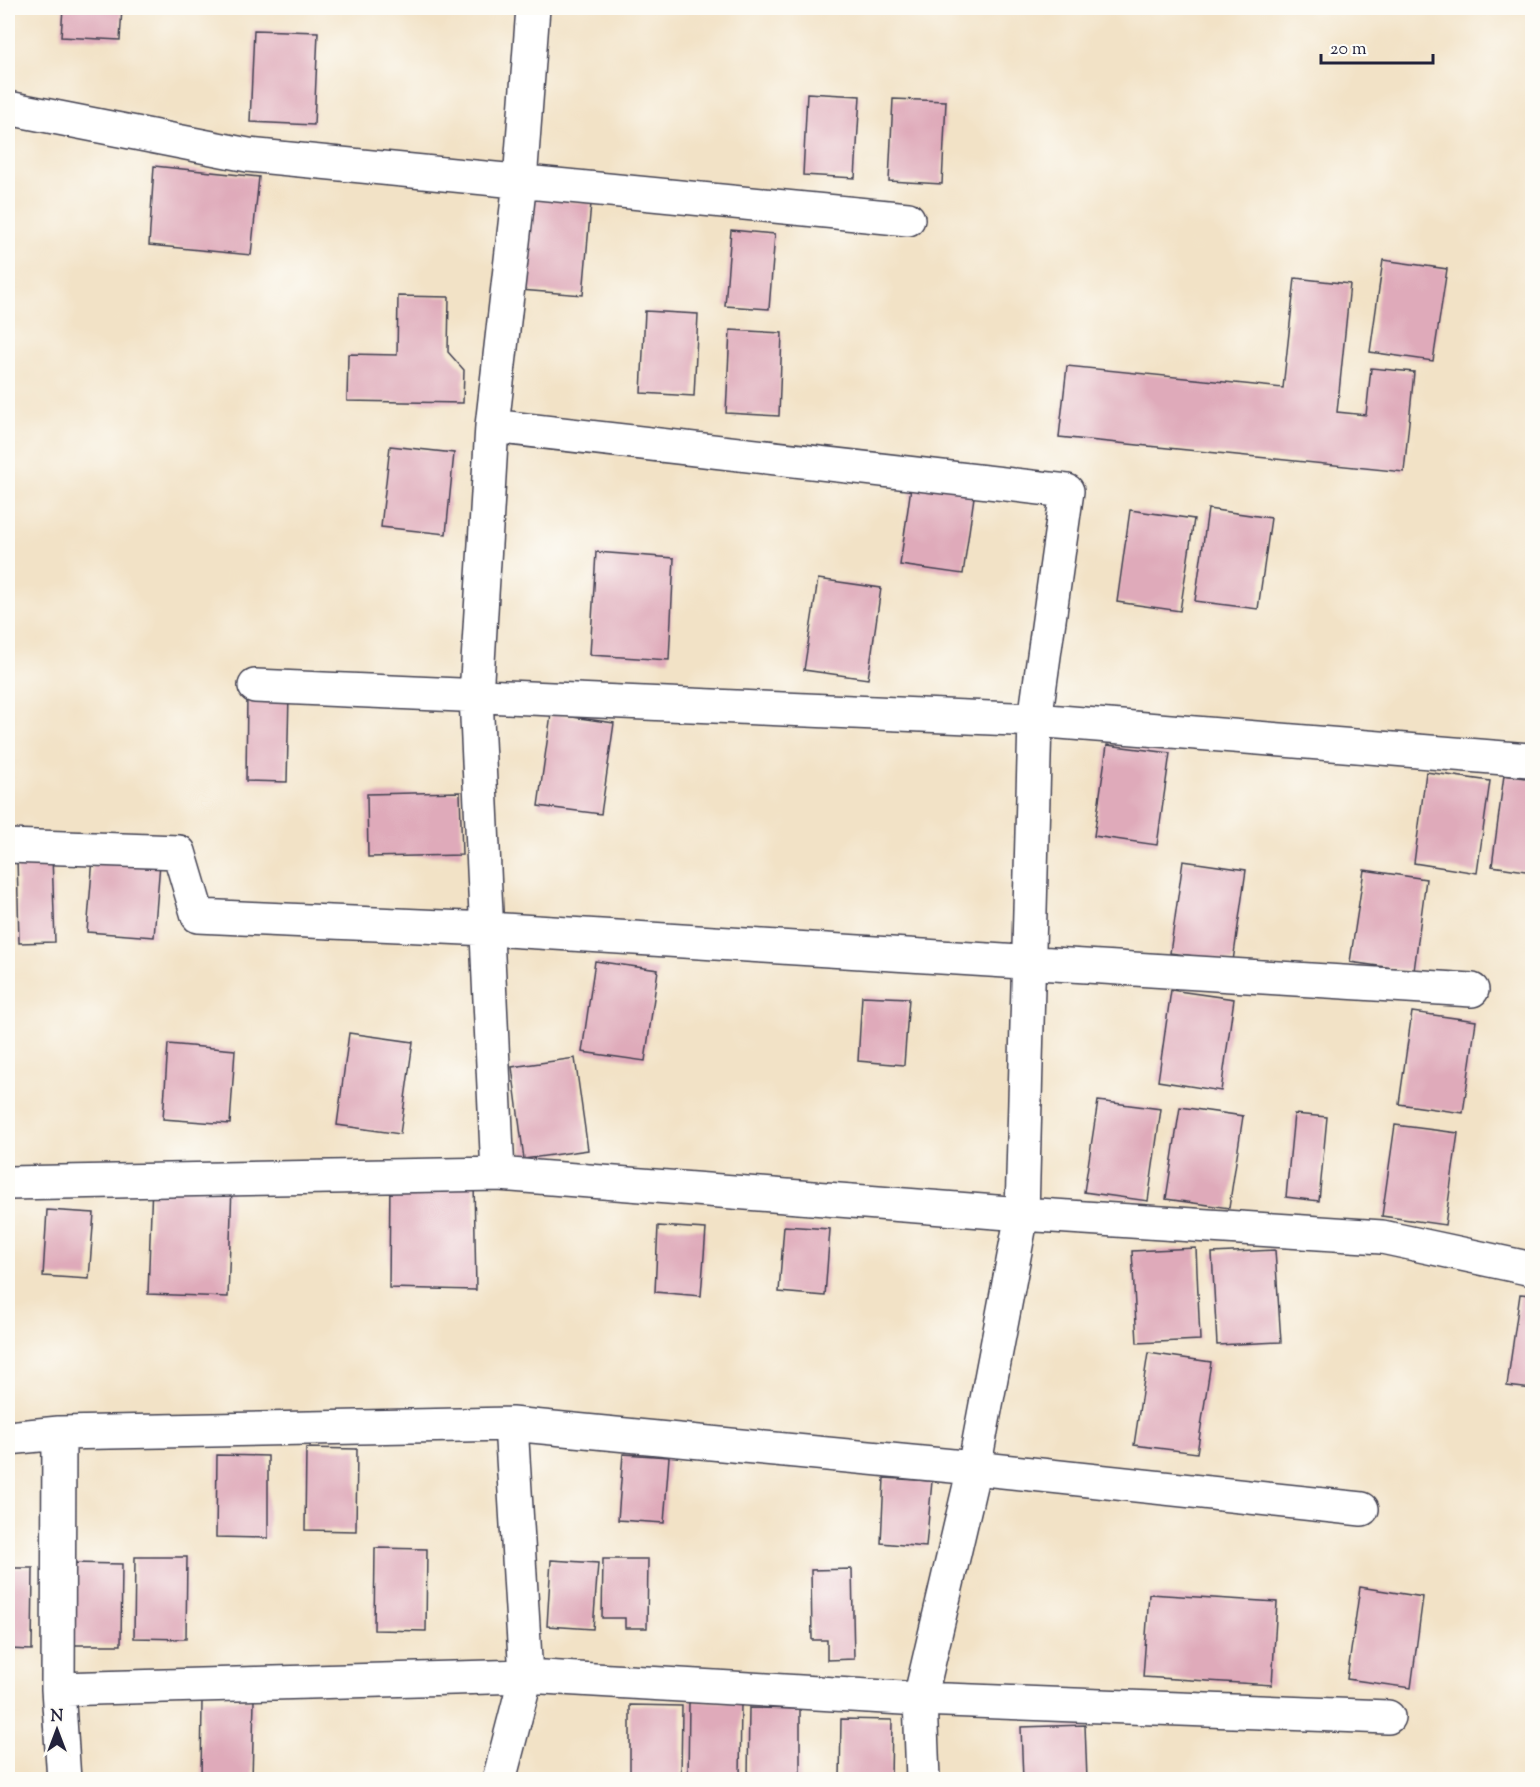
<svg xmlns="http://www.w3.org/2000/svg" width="1540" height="1787" viewBox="0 0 1540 1787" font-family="'Sorts Mill Goudy',serif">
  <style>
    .building { fill: #dfaaba }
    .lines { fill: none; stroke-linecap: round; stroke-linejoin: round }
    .minor-casing { stroke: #413f50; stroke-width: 36 }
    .minor { stroke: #fff; stroke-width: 33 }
  </style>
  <rect width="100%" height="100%" fill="#fdfcf7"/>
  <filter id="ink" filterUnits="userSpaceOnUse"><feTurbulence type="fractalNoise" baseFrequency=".0167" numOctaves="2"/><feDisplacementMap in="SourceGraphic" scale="12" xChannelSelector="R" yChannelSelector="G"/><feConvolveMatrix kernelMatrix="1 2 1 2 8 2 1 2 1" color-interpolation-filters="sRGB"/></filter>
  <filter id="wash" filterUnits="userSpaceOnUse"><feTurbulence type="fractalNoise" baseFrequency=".008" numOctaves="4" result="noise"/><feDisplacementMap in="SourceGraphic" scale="24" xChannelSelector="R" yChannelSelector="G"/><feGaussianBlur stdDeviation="1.35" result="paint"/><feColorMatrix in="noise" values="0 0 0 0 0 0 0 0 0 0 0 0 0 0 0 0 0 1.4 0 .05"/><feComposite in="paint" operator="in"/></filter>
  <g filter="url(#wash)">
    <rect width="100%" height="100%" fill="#f2e2c6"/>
    <g id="blocks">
      <path class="building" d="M63 8H122L120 40 61 37Z
        M254 30 318 32 314 125 250 122Z
        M807 93 860 96 855 178 803 175Z
        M893 99 946 101 942 184 889 181Z
        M154 166 259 177 251 255 149 245Z
        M528 198 591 203 583 295 520 290Z
        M731 230 775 234 769 309 725 306Z
        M1383 260 1447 269 1433 361 1370 352Z
        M1295 278 1350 284 1337 412 1366 415 1371 368 1414 372 1404 472 1059 437 1067 366 1283 388Z
        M398 296 449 297 448 352 464 370 463 403 347 401 348 354 397 355Z
        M645 311 698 314 694 396 641 393Z
        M730 330 782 333 779 416 726 413Z
        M390 446 454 453 446 534 381 527Z
        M913 473 976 483 963 574 900 565Z
        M1208 509 1271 518 1258 609 1195 601Z
        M1130 510 1194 519 1180 611 1117 602Z
        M596 552 674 558 669 660 590 655Z
        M818 579 881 588 868 679 804 670Z
        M247 694H289L287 782 246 781Z
        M551 714 614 723 601 814 538 806Z
        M1107 745 1170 753 1157 845 1094 836Z
        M1426 772 1490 781 1477 873 1414 863Z
        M1504 775 1532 779V872L1492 866Z
        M460 792 462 855 368 857 367 794Z
        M17 856H52L55 942 19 943Z
        M93 858 160 863 154 937 87 932Z
        M1183 861 1246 870 1233 961 1170 953Z
        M1364 870 1426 879 1414 971 1350 962Z
        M595 961 658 970 645 1061 582 1052Z
        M1171 990 1234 999 1221 1091 1158 1081Z
        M862 996 909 998 904 1065 858 1061Z
        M1412 1012 1476 1021 1463 1113 1399 1104Z
        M349 1033 413 1042 400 1134 337 1125Z
        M168 1044 235 1050 230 1124 163 1119Z
        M575 1058 588 1150 524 1159 512 1067Z
        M1098 1101 1161 1109 1148 1201 1084 1192Z
        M1180 1107 1243 1116 1229 1208 1166 1199Z
        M1294 1114 1327 1117 1319 1201 1286 1197Z
        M1395 1125 1458 1133 1445 1225 1382 1216Z
        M390 1176 474 1182 476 1290 389 1288Z
        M152 1183 232 1186 228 1297 148 1294Z
        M47 1210 94 1213 89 1279 43 1276Z
        M658 1226 706 1229 701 1296 655 1292Z
        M784 1226 830 1229 825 1296 779 1292Z
        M1196 1248 1200 1340 1137 1343 1132 1251Z
        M1275 1250 1281 1342 1217 1345 1212 1253Z
        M1520 1294 1532 1295V1389L1507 1386Z
        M1148 1353 1211 1362 1197 1453 1134 1445Z
        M306 1448 357 1449 356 1531 305 1530Z
        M623 1454 669 1457 664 1523 618 1520Z
        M217 1455 268 1456V1538L216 1537Z
        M884 1478 932 1481 926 1547 881 1543Z
        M375 1548 427 1549 426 1631 374 1630Z
        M135 1557H187L186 1639 134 1638Z
        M603 1559H648L647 1628H625V1618H602Z
        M551 1560 598 1563 593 1629 547 1626Z
        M70 1563 122 1564 121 1645H69Z
        M8 1568H33L32 1650 8 1649Z
        M852 1569 854 1659 827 1660V1640H812L811 1570Z
        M1360 1587 1423 1597 1411 1688 1347 1679Z
        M1149 1594 1277 1602 1272 1685 1143 1677Z
        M202 1699 254 1700 252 1780H201Z
        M689 1701 741 1702 740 1780H688Z
        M630 1705 682 1706 681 1780H630Z
        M749 1708 800 1709V1780H748Z
        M841 1719 892 1720 891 1780H840Z
        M1085 1725 1087 1780H1023L1021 1727Z"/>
    </g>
  </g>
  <g filter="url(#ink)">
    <use href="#blocks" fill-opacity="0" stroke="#413f50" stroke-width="1.5"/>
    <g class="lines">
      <defs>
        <path id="minor" d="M8 108 248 155 908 219
          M492 426 1067 491 1035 720 1022 1214 974 1468 920 1699 923 1780
          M255 686 1035 720 1529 760
          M8 846 179 852 198 916 488 929 1472 990
          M498 1174 476 696 492 426 520 181 533 8
          M8 1183 498 1174 1022 1214 1382 1237 1532 1269
          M59 1433 58 1689 64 1780
          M8 1438 59 1433 511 1424 974 1468 1362 1509
          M58 1689 526 1676 920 1699 1388 1717
          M499 1780 526 1676 511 1424"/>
      </defs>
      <use href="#minor" class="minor-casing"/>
      <use href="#minor" class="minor"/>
    </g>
  </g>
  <rect width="1540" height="1787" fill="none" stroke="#fdfcf7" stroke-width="30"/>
  <g transform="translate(57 1730)" stroke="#fdfcf7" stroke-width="4.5" paint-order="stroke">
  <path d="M0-4.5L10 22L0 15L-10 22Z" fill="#22223b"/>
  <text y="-9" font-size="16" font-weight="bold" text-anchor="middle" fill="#22223b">N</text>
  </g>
  <path d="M1321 54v9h112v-9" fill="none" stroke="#22223b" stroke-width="3"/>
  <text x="1330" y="54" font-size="18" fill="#22223b" stroke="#fdfcf7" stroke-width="4.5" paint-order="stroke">20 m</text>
</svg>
